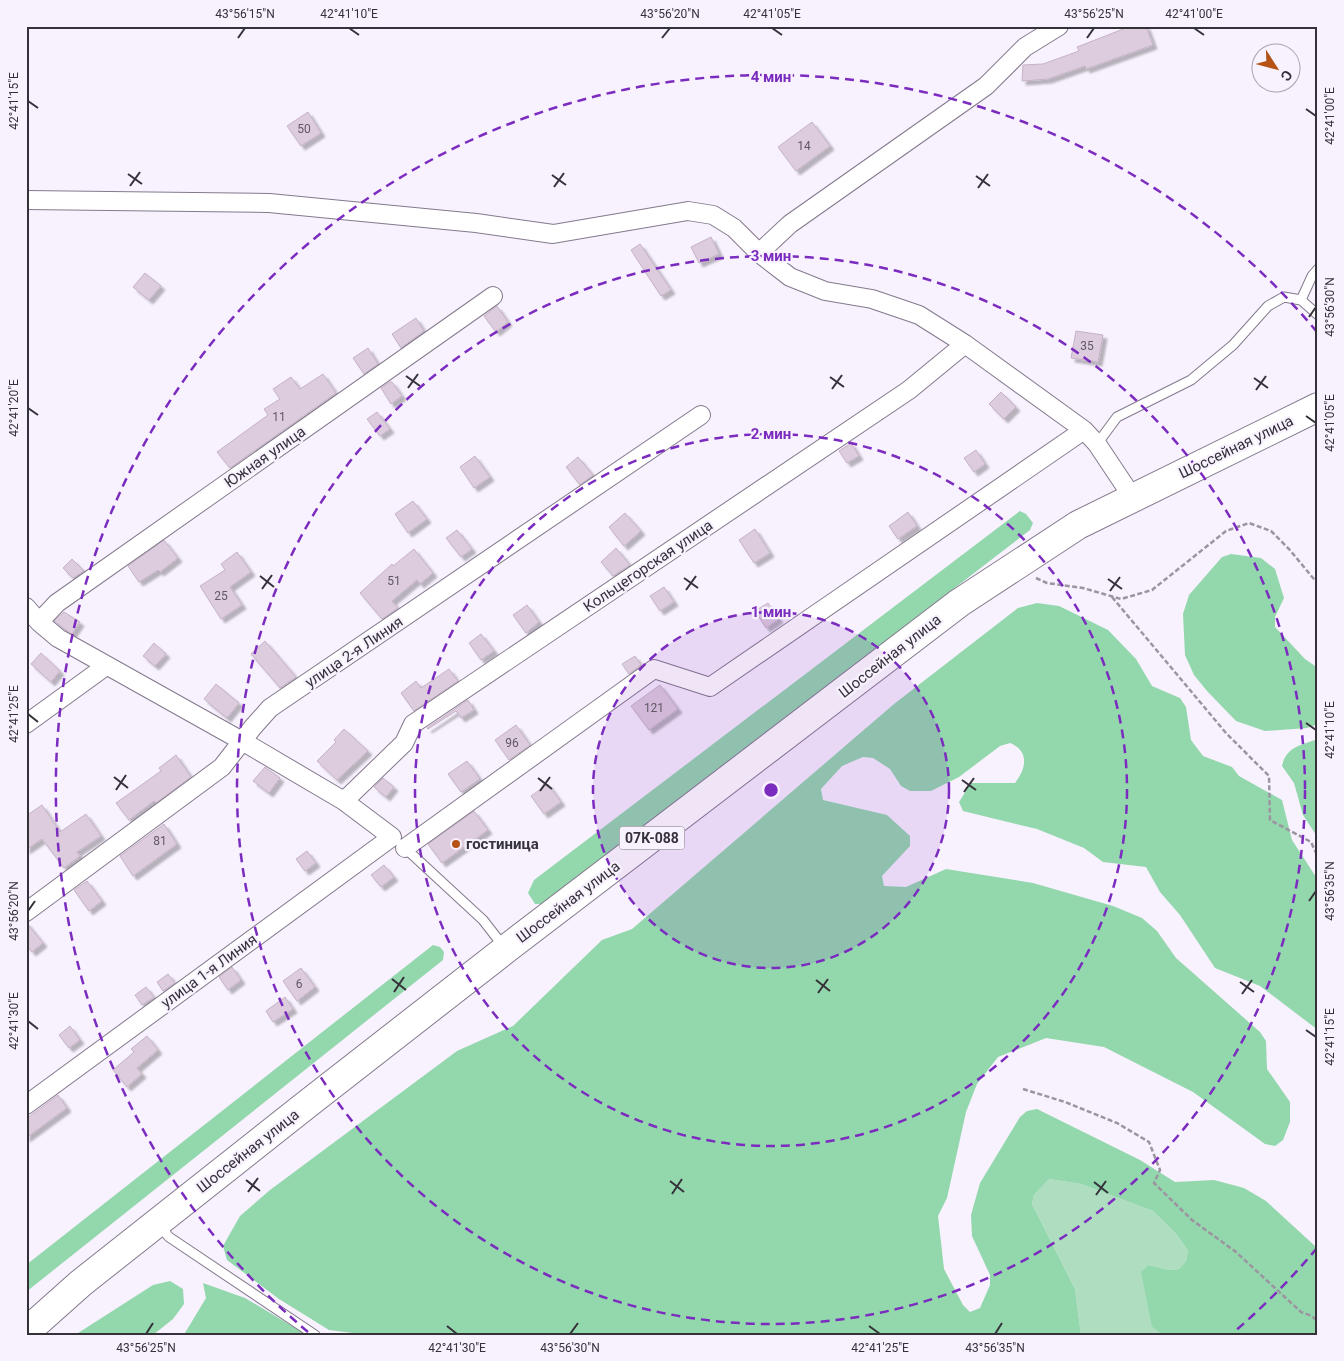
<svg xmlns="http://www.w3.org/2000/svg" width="1344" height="1361" viewBox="0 0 1344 1361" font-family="Roboto,sans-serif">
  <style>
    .green { fill: #afddc0 }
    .forest { fill: #93d7ad }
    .building { fill: #dcd; stroke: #c5b3c5; filter: url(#shadow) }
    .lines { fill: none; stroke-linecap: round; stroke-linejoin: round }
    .lane-casing { stroke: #84798c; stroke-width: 11 }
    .street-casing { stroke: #84798c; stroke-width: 20 }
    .primary-casing { stroke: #84798c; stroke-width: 30 }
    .path { stroke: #9b95a0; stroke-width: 2.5; stroke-dasharray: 5 2.5; stroke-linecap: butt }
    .lane { stroke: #fff; stroke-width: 9 }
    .street { stroke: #fff; stroke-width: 18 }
    .primary { stroke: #fff; stroke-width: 28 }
    .ticks { fill: none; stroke: #353139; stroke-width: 2 }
    .ring { fill: none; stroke: #7b2cbf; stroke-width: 2.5; stroke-dasharray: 9 6 }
    .poi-dot { fill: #b45315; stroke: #f8f1fe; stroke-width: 2 }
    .labels { text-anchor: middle; stroke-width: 4.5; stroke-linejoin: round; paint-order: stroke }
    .number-label { font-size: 12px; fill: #5f5862 }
    .shield { fill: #f8f1fe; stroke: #706b74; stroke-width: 1 }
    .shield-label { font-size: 14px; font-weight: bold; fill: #353139 }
    .street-label { font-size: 15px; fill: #353139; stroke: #f8f1fe }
    .poi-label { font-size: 15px; font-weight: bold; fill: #353139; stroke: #f8f1fe; text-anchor: start }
    .centre { fill: #7b2cbf; stroke: #f8f1fe; stroke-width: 2.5 }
    .ring-label { font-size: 15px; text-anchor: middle; font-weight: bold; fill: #7b2cbf; stroke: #f8f1fe; stroke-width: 4.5; stroke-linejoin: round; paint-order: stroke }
    .neatline { fill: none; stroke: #353139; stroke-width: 2 }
    .ticks-label { font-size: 12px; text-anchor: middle; fill: #353139 }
  </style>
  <defs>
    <filter id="shadow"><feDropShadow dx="4" dy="4" stdDeviation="1" flood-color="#0004"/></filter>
  </defs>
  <rect width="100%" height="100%" fill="#f8f1fe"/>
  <path class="green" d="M1049 1179 1081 1184 1153 1211 1177 1235 1188 1251 1186 1261 1179 1269 1169 1270 1149 1265 1152 1327 1162 1335H1081L1075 1289 1032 1204 1034 1195Z"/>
  <path class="forest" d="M1020 511 1026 514 1033 523 1030 530 544 904H535L528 893 534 880Z
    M1231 554 1261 558 1275 569 1284 598 1275 617V627L1305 659 1318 668V724L1307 728 1265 731 1236 721 1207 691 1194 675 1185 655 1183 614 1189 595 1222 557Z
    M1037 603 1059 606 1108 630 1136 659 1152 686 1180 698 1186 707 1191 740 1203 756 1232 767 1239 776 1282 800 1292 840 1318 880V1030L1260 986 1215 968 1180 915 1160 892 1146 867 1103 862 1084 848 1037 829 963 811 959 802 971 783H1015C1026 769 1030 751 1010 743L1000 746 959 777 931 791H910L901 786 890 769 873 758 863 757 842 766 821 789 823 800 887 815 910 836V846L882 876 884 886 906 887 946 869 1033 883 1113 906 1142 918 1157 931 1176 958 1260 1032 1266 1041 1267 1069 1290 1102V1122L1283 1140 1275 1146 1265 1144 1193 1092 1104 1047 1046 1038 998 1057 977 1084 966 1112 947 1198 938 1216 944 1269 963 1305 970 1312 980 1308 990 1285V1275L972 1236 971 1215 980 1183 1020 1117 1027 1111 1037 1109 1140 1160 1175 1182 1214 1180 1244 1188 1266 1201 1315 1246H1318V1335H1162L1152 1327 1141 1272 1149 1265 1169 1270 1179 1269 1186 1261 1188 1251 1177 1235 1153 1211 1081 1184 1049 1179 1034 1195 1032 1204 1075 1289 1081 1335H369L329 1330 279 1299 227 1260 223 1246 240 1216 270 1190 457 1051 513 1026 602 940 632 929 894 704 1018 608Z
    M1318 739V838L1303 815 1294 783 1282 766C1286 747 1301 745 1318 739Z
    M433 945 440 947 444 952 443 960 26 1292V1265Z
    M170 1281 183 1289 184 1304 173 1319 153 1335H75L153 1285Z
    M203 1283 245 1298 307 1335H181L185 1333 206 1298Z"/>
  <path class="building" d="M1131 26H1146L1153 45 1086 69 1085 66 1048 79 1022 81 1023 65 1043 64 1079 51 1077 47Z
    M308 112 321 133 301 146 287 126Z
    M812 122 830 146 796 171 778 147Z
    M711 237 719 254 699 263 691 247Z
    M640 244 671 290 661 296 631 250Z
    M145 273 161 286 149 300 133 287Z
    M497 306 508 322 496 332 484 316Z
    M416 318 424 331 401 348 392 334Z
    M1076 331 1103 335 1098 362 1071 358Z
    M368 348 378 364 364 374 353 358Z
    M323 374 336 393 230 468 217 452 268 415 264 409 280 399 273 389 291 377 300 389Z
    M390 382H392L402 396 391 404 381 388Z
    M1001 392 1016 407 1004 419 989 404Z
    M377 412 390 429 380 436 367 419Z
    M851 443 859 456 847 463 839 451Z
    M976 450 985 464 974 472 964 458Z
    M475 456 490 477 474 488 460 467Z
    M578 457 593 475 580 485 566 467Z
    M413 501 427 519 408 533 395 514Z
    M908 512 917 526 898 539 889 526Z
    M625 513 641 531 624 546 609 527Z
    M755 529 770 553 754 563 739 540Z
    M457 530 472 549 461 557 446 538Z
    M164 540 178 558 160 572 158 570 139 582 128 566Z
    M616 548 630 565 613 576 601 562Z
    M414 549 433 573 420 584 417 580 392 601 398 608 382 619 360 593 392 564 393 566Z
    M237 552 251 572 230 587 242 605 221 619 200 586 225 570 221 564Z
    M72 559 84 571 73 578 63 568Z
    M664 587 674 602 660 611 650 596Z
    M768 603 779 619 766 628 755 611Z
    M527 605 539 622 526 633 513 615Z
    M64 612 80 622 72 634 54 621Z
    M481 634 494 651 481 660 469 643Z
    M265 641 296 677 280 688 251 654Z
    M154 643 166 654 155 666 143 656Z
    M41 653 60 671 51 682 31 664Z
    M635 656 641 665 629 674 622 664Z
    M449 669 458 681 414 711 401 693 416 681 421 688Z
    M216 684 239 703 227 718 204 699Z
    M660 685 678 709 649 730 631 706Z
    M468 700 474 710 461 718 456 711 428 729 427 728Z
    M516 725 530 745 509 760 495 740Z
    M344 729 368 751 337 780 317 761 336 742 334 740Z
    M176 755 191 777 156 803 154 801 129 820 116 803 161 771 159 768Z
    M467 761 480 779 461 792 448 774Z
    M265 767 280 778 269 793 253 781Z
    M383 778 394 787 386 797 374 787Z
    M548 784 561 802 544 814 531 796Z
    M42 805 60 832 86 814 101 836 77 852 80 856 64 868 42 839 26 850V816Z
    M474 811 488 830 442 863 428 844Z
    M164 824 177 844 133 876 120 856Z
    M307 851 316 863 305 871 296 859Z
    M384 865 394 877 381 887 371 875Z
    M87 881 102 901 89 911 74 890Z
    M26 922 43 943 32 952 26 945Z
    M232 967 241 980 228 990 219 977Z
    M301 968 315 987 297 1001 283 981Z
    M168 974 175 983 163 991 157 982Z
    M146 987 154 997 142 1005 135 995Z
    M285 997 293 1009 273 1022 266 1011Z
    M70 1026 80 1040 69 1048 59 1035Z
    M147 1036 158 1050 137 1068 142 1074 127 1087 113 1070 134 1052 131 1049Z
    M58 1095 67 1108 26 1138V1119Z"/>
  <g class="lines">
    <defs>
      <path id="lane" d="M1301 300 1312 276 1318 269
        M1097 444 1117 417 1191 380 1233 345 1268 306 1284 297 1301 300 1318 315
        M404 847 483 920 504 947
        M159 1225 169 1237 315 1335"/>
      <path id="street" d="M26 200 269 203 476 223 553 234 688 211 713 215 734 228 759 253 790 277 825 291 872 299 919 315 965 344 1084 430 1097 444 1133 498
        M759 253 790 224 986 86 1025 47 1059 26
        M26 607 39 622 58 638 242 741 344 801 392 837 26 1105
        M39 622 57 603 493 296
        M26 724 106 666
        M344 801 404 743 413 724 909 390 965 344
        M405 848 654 669 710 687 1084 430
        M26 912 222 767 253 727 270 708 701 415"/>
      <path id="primary" d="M26 1332 81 1283 306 1105 506 949 959 603 1078 525 1318 407"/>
    </defs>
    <use href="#lane" class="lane-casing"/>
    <use href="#street" class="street-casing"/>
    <use href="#primary" class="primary-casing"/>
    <path class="path" d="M1036 578 1047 583 1083 588 1121 599 1152 590 1226 531 1249 523 1271 531 1289 549 1318 584
      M1112 597 1226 733 1269 776 1270 820 1311 842 1318 857
      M1023 1089 1065 1102 1117 1123 1149 1142 1160 1170 1154 1183 1192 1220 1236 1252 1301 1312 1312 1316 1318 1322"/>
    <use href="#lane" class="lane"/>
    <use href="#street" class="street"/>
    <use href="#primary" class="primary"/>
  </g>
  <path class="ticks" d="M349 28 359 35M772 28 782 35M1194 28 1204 35M238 38 245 28M662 38 670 28M1087 38 1094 28M28 101 38 108M1306 109 1316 116M128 174 142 184M552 175 566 185M976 176 990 186M130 186 140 172M554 187 564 173M978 188 988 174M1309 317 1316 307M406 376 420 386M830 377 844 387M1254 378 1268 388M408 388 418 374M832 389 842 375M1256 390 1266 376M28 408 38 415M1306 416 1316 423M260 576 274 587M684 578 698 588M1108 579 1122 589M262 589 272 575M686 590 696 576M1110 591 1120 577M28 714 38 722M1306 723 1316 730M114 777 128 788M538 778 552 789M962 780 976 790M116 790 126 775M540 791 550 777M964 792 974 778M1309 901 1316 891M28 911 35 901M392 979 406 990M816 980 830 991M1240 982 1254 992M394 992 404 977M818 993 828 979M1242 994 1252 980M28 1021 38 1029M1306 1030 1316 1037M246 1180 260 1191M670 1181 684 1192M1094 1182 1108 1193M248 1192 258 1178M672 1194 682 1179M1096 1195 1106 1181M447 1326 457 1334M869 1326 880 1334M146 1334 153 1323M570 1334 578 1323M995 1334 1002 1323"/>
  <circle cx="771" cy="790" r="178" fill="#7b2cbf" fill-opacity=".12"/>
  <g class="ring">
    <circle cx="771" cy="790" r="178"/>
    <circle cx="771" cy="790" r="356"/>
    <circle cx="771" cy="790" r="534"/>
    <path d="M1317 1248A713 713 0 0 1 1234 1332M308 1332A713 713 0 1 1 1317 332"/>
  </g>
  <circle class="poi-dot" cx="456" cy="844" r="5"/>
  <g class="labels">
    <g class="number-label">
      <text x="304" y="133">50</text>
      <text x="804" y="150">14</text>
      <text x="1087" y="350">35</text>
      <text x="279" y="421">11</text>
      <text x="394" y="585">51</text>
      <text x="221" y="600">25</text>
      <text x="654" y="712">121</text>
      <text x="512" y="747">96</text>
      <text x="160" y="845">81</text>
      <text x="299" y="988">6</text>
    </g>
    <rect class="shield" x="619.5" y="826.5" width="65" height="23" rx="4"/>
    <g class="shield-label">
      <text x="652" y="843">07К-088</text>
    </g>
    <g class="street-label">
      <text transform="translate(1236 447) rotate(-26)" y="5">Шоссейная улица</text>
      <text transform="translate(265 457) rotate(-35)" y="5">Южная улица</text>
      <text transform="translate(648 566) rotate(-34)" y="5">Кольцегорская улица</text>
      <text transform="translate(354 652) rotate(-34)" y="5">улица 2-я Линия</text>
      <text transform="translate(890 656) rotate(-38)" y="5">Шоссейная улица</text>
      <text transform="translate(568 902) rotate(-37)" y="5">Шоссейная улица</text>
      <text transform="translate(209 971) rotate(-36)" y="5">улица 1-я Линия</text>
      <text transform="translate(248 1151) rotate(-38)" y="5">Шоссейная улица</text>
    </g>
    <g class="poi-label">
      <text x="466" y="849">гостиница</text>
    </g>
  </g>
  <circle cx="771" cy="790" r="8" class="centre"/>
  <g class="ring-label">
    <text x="771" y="82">4 мин</text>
    <text x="771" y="261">3 мин</text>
    <text x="771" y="439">2 мин</text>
    <text x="771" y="617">1 мин</text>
  </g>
  <rect width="1344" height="1361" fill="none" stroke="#f8f1fe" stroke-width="55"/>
  <g transform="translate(1276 68) rotate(126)"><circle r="24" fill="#f8f1fe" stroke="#aaa4af"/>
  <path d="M0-4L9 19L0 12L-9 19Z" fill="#b45315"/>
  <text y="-8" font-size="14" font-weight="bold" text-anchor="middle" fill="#353139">С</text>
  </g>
  <rect x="28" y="28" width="1288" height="1306" class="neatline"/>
  <g class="ticks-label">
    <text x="245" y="18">43°56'15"N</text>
    <text x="349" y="18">42°41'10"E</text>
    <text x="670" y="18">43°56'20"N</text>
    <text x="772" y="18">42°41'05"E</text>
    <text x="1094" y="18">43°56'25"N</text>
    <text x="1194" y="18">42°41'00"E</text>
    <text transform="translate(14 101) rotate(-90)" y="4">42°41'15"E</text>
    <text transform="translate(1330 116) rotate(-90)" y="4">42°41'00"E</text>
    <text transform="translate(1330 307) rotate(-90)" y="4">43°56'30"N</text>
    <text transform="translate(14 408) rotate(-90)" y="4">42°41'20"E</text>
    <text transform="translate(1330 423) rotate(-90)" y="4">42°41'05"E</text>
    <text transform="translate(14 714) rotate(-90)" y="4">42°41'25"E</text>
    <text transform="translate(1330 730) rotate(-90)" y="4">42°41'10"E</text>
    <text transform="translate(1330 891) rotate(-90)" y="4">43°56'35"N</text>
    <text transform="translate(14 911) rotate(-90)" y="4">43°56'20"N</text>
    <text transform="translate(14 1021) rotate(-90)" y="4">42°41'30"E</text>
    <text transform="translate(1330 1037) rotate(-90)" y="4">42°41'15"E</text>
    <text x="146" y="1352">43°56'25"N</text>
    <text x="457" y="1352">42°41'30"E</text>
    <text x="570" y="1352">43°56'30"N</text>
    <text x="880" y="1352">42°41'25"E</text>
    <text x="995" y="1352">43°56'35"N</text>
  </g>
</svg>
